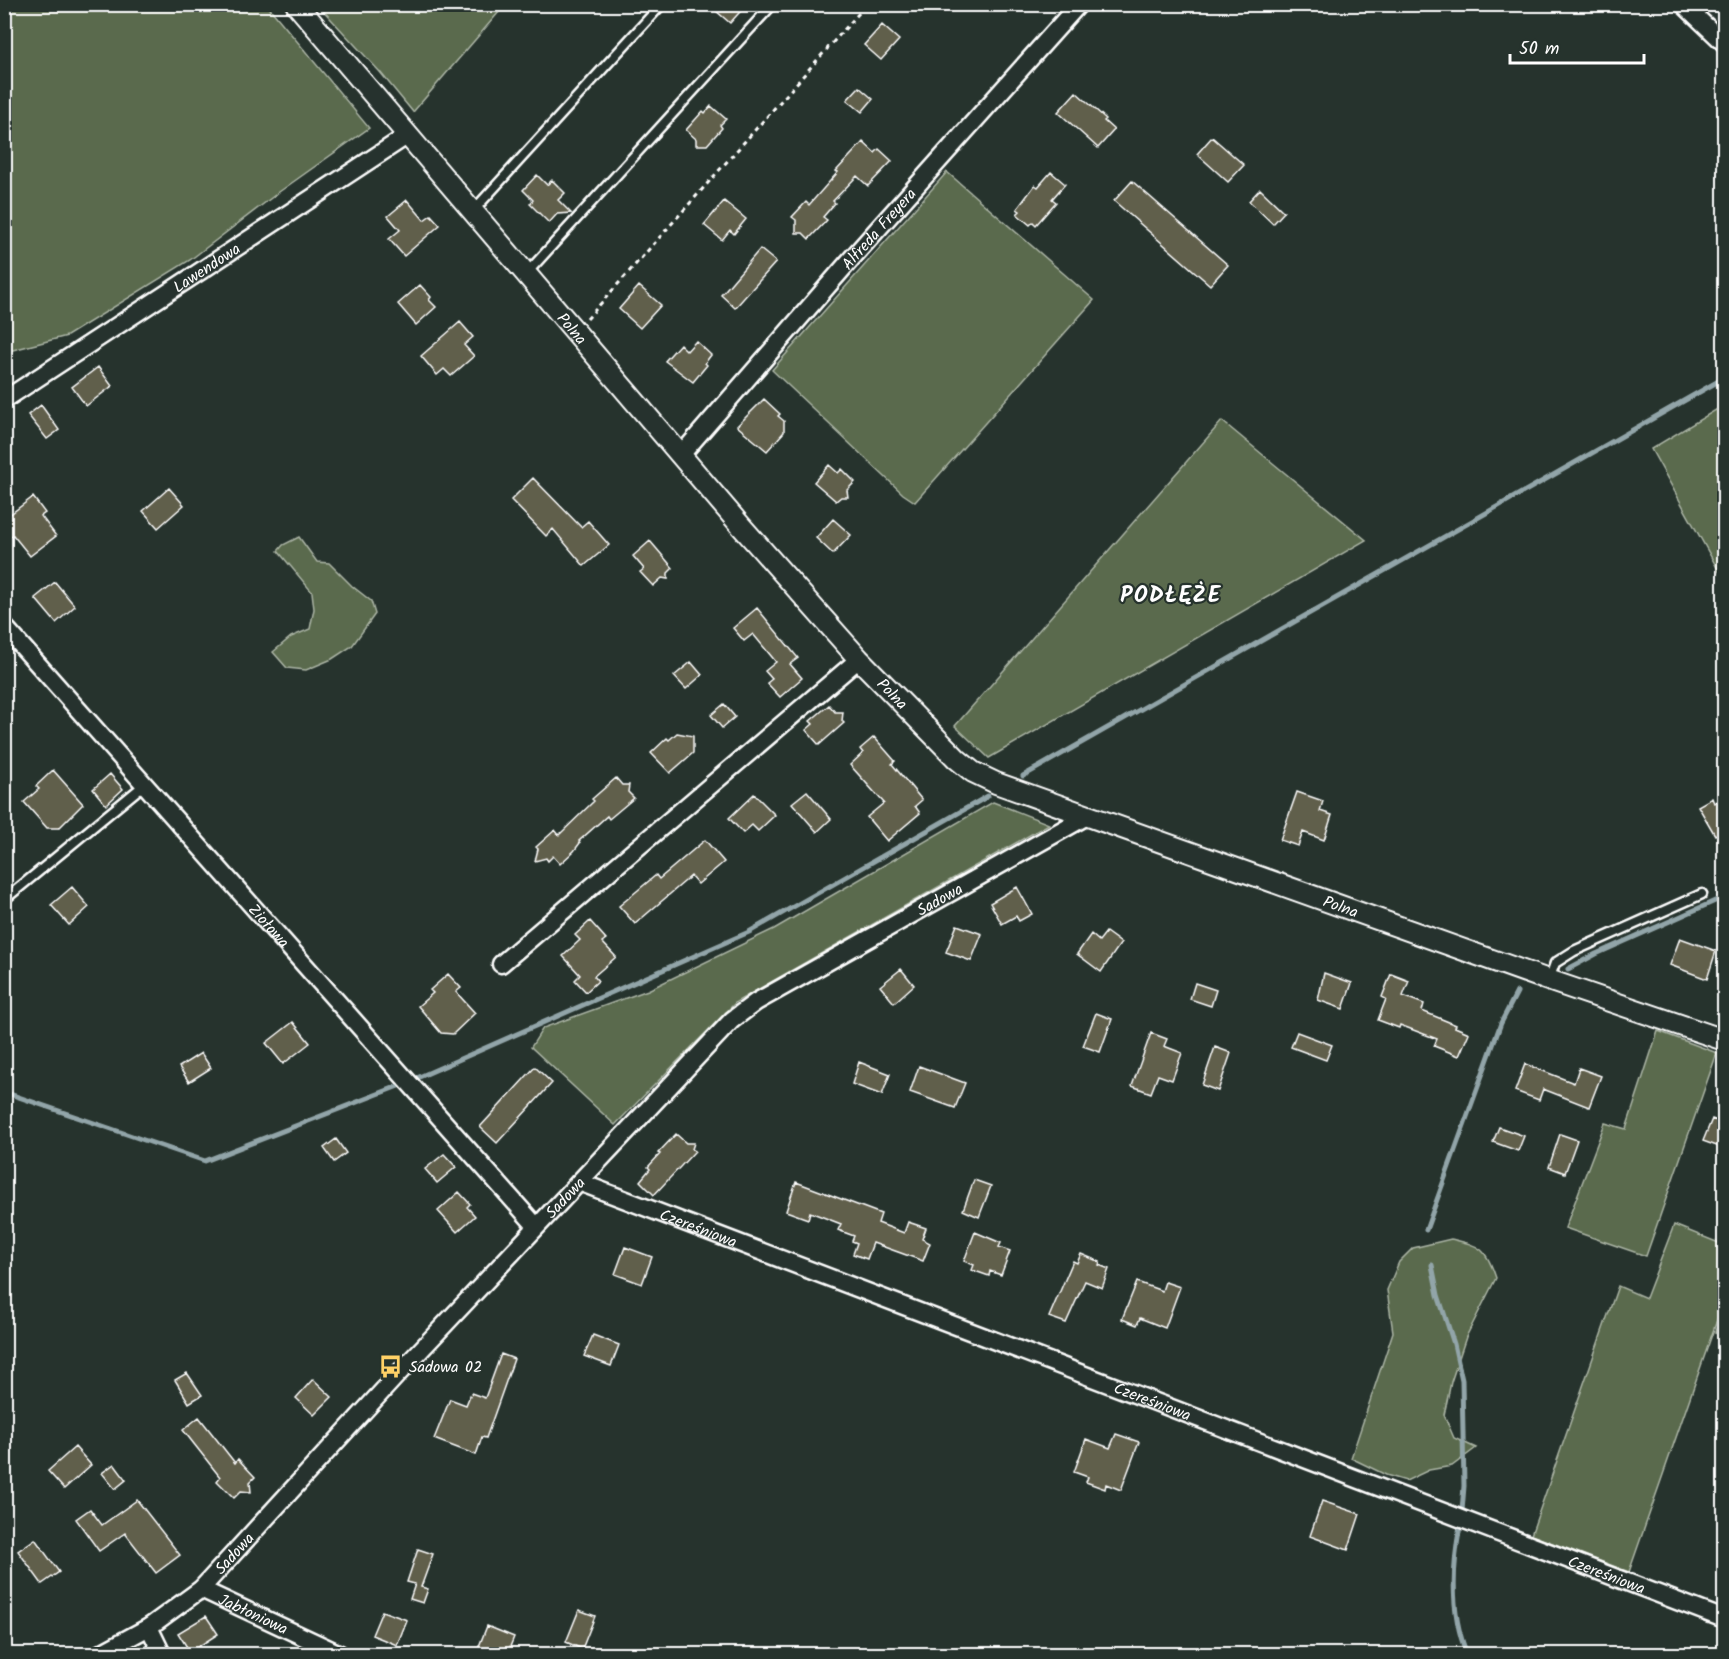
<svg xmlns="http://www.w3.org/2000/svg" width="1729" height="1659" viewBox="0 0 1729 1659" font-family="Kalam,sans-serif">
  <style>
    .green { fill: #5a6b4e; stroke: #acb5a6; stroke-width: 1.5 }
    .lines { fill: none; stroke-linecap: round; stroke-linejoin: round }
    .stream { stroke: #92a5a9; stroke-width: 5 }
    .building { fill: #615e4b; stroke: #fff; stroke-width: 1.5 }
    .service-casing { stroke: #fff; stroke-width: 13 }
    .minor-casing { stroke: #fff; stroke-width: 21 }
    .tertiary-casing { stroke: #fff; stroke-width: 24 }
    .path { stroke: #fff; stroke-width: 3; stroke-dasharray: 4.5 4.5; stroke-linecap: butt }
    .service { stroke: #26332d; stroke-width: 8 }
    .minor { stroke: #26332d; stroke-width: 16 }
    .tertiary { stroke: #26332d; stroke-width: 20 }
    .labels { text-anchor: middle; stroke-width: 4.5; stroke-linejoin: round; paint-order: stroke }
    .street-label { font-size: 16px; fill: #fff; stroke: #26332d }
    .poi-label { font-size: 16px; fill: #fff; stroke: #26332d; text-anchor: start }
    .district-label { font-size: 22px; font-weight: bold; letter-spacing: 1.5px; fill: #fff; stroke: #26332d }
  </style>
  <rect width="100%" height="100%" fill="#26332d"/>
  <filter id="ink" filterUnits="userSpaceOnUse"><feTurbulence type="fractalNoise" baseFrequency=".0167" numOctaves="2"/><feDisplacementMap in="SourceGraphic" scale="12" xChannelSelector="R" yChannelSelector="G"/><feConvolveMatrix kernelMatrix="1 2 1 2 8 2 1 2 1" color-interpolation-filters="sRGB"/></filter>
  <g filter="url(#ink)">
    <path class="green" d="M5 4 267 5 369 128 279 192 190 260 67 336 5 352Z
      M318 5H505L413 112 380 72Z
      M947 172 1094 300 915 502 903 494 772 370Z
      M1724 405V580L1651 449Z
      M1222 421 1366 540 989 758 955 726Z
      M299 537 317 562 329 563 352 586 371 601 375 614 352 646 332 659 306 670 287 668 273 652 291 637 310 629 314 609 312 592 278 551 283 545Z
      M993 802 1049 824 736 1002 615 1125 531 1047 543 1028 648 990 774 929Z
      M1658 1031 1717 1053 1646 1256 1565 1228 1605 1123 1626 1129Z
      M1674 1225 1724 1245V1300L1629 1572 1531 1535 1618 1286 1646 1298Z
      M1451 1239C1480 1246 1486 1247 1496 1278L1466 1337 1451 1382 1444 1415 1454 1438 1476 1448 1452 1466 1429 1470 1406 1481 1386 1475 1351 1458 1393 1332 1387 1290 1399 1262 1413 1248Z
      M1724 1307V1336L1715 1332Z"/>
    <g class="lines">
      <path class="stream" d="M1023 776 1724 378
        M1568 969 1596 954 1724 897
        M417 1078 749 932 988 796
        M4 1092 205 1161 401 1085
        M1426 1230 1501 1023 1517 992
        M1432 1265 1438 1295 1454 1344 1462 1380 1464 1486 1462 1511
        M1460 1526C1452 1569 1450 1614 1467 1654"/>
    </g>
    <path class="building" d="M708 4H747L730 23Z
      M882 25 899 40 881 60 864 45Z
      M859 87 873 99 862 112 847 100Z
      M1076 92 1106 119 1104 121 1114 130 1098 148 1058 112Z
      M711 106 726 119 720 125 722 128 707 145H696V139L686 130 703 111 705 113Z
      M1212 137 1244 165 1228 182 1197 154Z
      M863 142 875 153 879 149 892 161 868 186 857 176 833 201 835 203 823 217 827 220 809 239 803 233H796V220L792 217 806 202 809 205 838 172 836 171Z
      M1051 172 1065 184 1052 199 1056 202 1036 225 1033 222 1030 225 1017 214 1020 211 1017 209 1035 185 1038 187Z
      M537 175 547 185 552 180 565 193 558 200 571 213 557 214 549 223 530 204 533 200 523 190Z
      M1132 181 1228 265 1210 285 1114 201Z
      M1260 189 1284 212 1273 224 1249 201Z
      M407 200 424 220 431 215 440 225 404 256 389 239 400 230 388 216Z
      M724 201 746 219 734 234 730 230 722 240 704 225Z
      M760 249 776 262 735 308 721 295Z
      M420 285 431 297 429 300 436 307 416 325 398 304Z
      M639 286 661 305 640 328 619 309Z
      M460 322 473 337 464 345 474 356 451 376 444 369 437 375 421 356Z
      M696 341 711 355 705 363 707 365 693 382 665 361 680 344 687 351Z
      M98 367 112 386 86 406 72 387Z
      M764 399 780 414 778 416 784 421V432L767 451 737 426Z
      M41 405 59 430 47 439 28 415Z
      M829 465 838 473 842 469 855 482 847 490 848 497H841L836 501 814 482Z
      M533 478 581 527 588 521 609 545 584 566 553 529 546 536 511 500Z
      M169 488 184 505 158 528 143 511Z
      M33 497 45 513 41 516 56 536 30 556 13 535 4 541V519Z
      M833 519 851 535 833 554 816 538Z
      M650 541 673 568 668 573V579L662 578 653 586 640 572 644 569 633 556Z
      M55 582 75 606 56 623 35 598Z
      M757 608 798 658 790 664 802 678 780 697 767 683 772 679 765 671 776 662 753 634 744 641 733 628Z
      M691 662 702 675 686 689 674 676Z
      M724 704 735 717 722 728 711 715Z
      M829 705 835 712H843L842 721 844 723 819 745 806 730 813 724 810 721Z
      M677 733 693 736V753L670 773 651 753 667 738 669 740Z
      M874 737 895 761 892 764 922 800 915 806 920 813 887 841 867 817 884 803 850 765 863 753 860 749Z
      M53 770 83 804 59 828H47L24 802 39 789 36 786Z
      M110 774 123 789 106 805 93 789Z
      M616 778 622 785H629L628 792 634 798 609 819 607 816 579 841 580 843 574 851 560 864 553 856 548 861 546 858 535 861 538 849 536 847 555 830 559 835 594 801 592 799Z
      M807 791 831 819 817 832 792 803Z
      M1297 792 1323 801 1320 811 1332 815 1324 840 1303 832 1298 846 1280 840Z
      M754 794 775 815 758 831 752 825 743 833 729 818Z
      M1725 797V830L1715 835 1698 806 1712 798 1714 803Z
      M705 840 724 862 698 884 691 876 635 924 619 906 656 875 659 879Z
      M72 887 89 907 69 925 51 905Z
      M1017 887 1032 914 1019 921 1016 916 1002 924 990 903Z
      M590 921 606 939 602 942 616 957 594 976 598 981 586 992 575 980 580 975 563 956 580 940 575 935Z
      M957 925 982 934 971 961 946 952Z
      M1106 932 1121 943 1101 972 1077 954 1091 934 1099 941Z
      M1680 938 1716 951 1707 979 1670 965Z
      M901 969 914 985 894 1003 880 986Z
      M1324 973 1352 983 1343 1009 1318 1000Z
      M448 974 461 988 456 992 475 1013 453 1034 441 1033 418 1006 433 993 430 990Z
      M1391 974 1409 981 1403 996 1424 1004 1422 1011 1456 1025 1455 1027 1469 1033 1459 1056 1434 1046 1437 1039 1400 1025 1399 1028 1378 1020 1386 999 1382 997Z
      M1195 983 1216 990 1211 1006 1190 999Z
      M1096 1013 1112 1019 1100 1052 1083 1046Z
      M293 1022 310 1043 283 1064 266 1043Z
      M1297 1032 1332 1045 1326 1060 1291 1047Z
      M1151 1033 1167 1039 1164 1046 1182 1053 1172 1080 1158 1075 1151 1093 1132 1086Z
      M1215 1047 1231 1053 1218 1091 1202 1085Z
      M201 1053 211 1068 189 1082 179 1067Z
      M859 1062 890 1074 882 1095 852 1084Z
      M1525 1064 1574 1083 1579 1068 1601 1076 1589 1107 1543 1089 1539 1100 1515 1091Z
      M919 1066 965 1083 955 1108 910 1092Z
      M535 1067 552 1083 497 1143 480 1127Z
      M1712 1119 1725 1124V1149L1703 1141Z
      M1499 1127 1524 1136 1518 1151 1493 1142Z
      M676 1134 686 1143H694L692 1149 695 1151 654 1195 640 1181 650 1169 648 1167 660 1154 658 1153Z
      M1560 1134 1577 1140 1565 1173 1549 1167Z
      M336 1139 346 1153 334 1162 324 1148Z
      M444 1154 456 1167 437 1183 425 1169Z
      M974 1180 991 1186 979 1217 963 1210Z
      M796 1182 881 1214 878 1223 904 1233 908 1222 926 1228 922 1239 930 1243 923 1261 873 1243 867 1259 853 1254 857 1243 852 1241 854 1236 838 1230 841 1224 810 1212 808 1219 786 1211Z
      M459 1192 470 1204 467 1207 475 1216 457 1232 438 1211Z
      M975 1232 1001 1243 999 1247 1010 1251 1001 1275 990 1271 989 1276 972 1270 974 1265 964 1261Z
      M625 1247 652 1257 642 1284 615 1274Z
      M1081 1254 1100 1262 1099 1265 1109 1269 1102 1288 1085 1281 1066 1323 1049 1317 1073 1261 1077 1263Z
      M1137 1282 1162 1291 1165 1282 1180 1287 1165 1328 1140 1318 1137 1325 1122 1319Z
      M593 1335 619 1345 611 1366 584 1356Z
      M501 1354 514 1359 486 1438 482 1437 476 1455 434 1439 450 1399 466 1405 471 1393 485 1398Z
      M187 1373 202 1395 189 1403 175 1380Z
      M313 1379 332 1397 314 1415 296 1398Z
      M199 1417 235 1463 238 1459 255 1477 250 1482 251 1492 241 1491 234 1498 217 1481 220 1477 183 1430Z
      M1116 1434 1139 1442 1121 1490 1106 1484 1105 1489 1086 1482 1088 1477 1074 1472 1086 1439 1110 1448Z
      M75 1447 91 1465 64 1489 48 1471Z
      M114 1464 126 1480 115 1489 102 1473Z
      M137 1500 180 1555 156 1573 125 1533 99 1551 76 1519 90 1509 102 1525Z
      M1322 1501 1360 1514 1348 1550 1310 1536Z
      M35 1539 59 1572 42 1584 18 1551Z
      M418 1549 433 1554 421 1587 428 1589 423 1603 410 1599 415 1584 407 1582Z
      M579 1610 595 1616 582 1649 566 1642Z
      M382 1611 407 1620 397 1645 372 1635Z
      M206 1616 218 1634 190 1652 178 1633Z
      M487 1626 514 1637 507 1654H476Z"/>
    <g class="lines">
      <defs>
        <path id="service" d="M473 211 662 4
          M526 274 773 4
          M4 900 145 784
          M1549 980 1555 963 1574 951 1702 894"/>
        <g id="minor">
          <path d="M1683 4 1724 43"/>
          <path id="s1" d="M4 400 408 135"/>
          <path id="s2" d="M680 456 852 258 1079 4"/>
          <path id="s3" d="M4 626 536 1226"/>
          <path d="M501 964 859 659"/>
          <path id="s4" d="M579 1182 1724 1619"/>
          <path id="s5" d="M201 1589 340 1654"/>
          <path d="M149 1627 162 1654"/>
          <path id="s6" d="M99 1654 149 1627 201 1589 399 1373 732 1020 756 1002 1087 816"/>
        </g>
        <g id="tertiary">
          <path id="s7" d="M296 4 741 526 859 659 957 759 973 772 996 783 1548 980 1724 1040"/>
        </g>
      </defs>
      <use href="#service" class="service-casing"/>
      <use href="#minor" class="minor-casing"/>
      <use href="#tertiary" class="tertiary-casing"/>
      <path class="path" d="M587 319 867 4"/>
      <use href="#service" class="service"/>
      <use href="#minor" class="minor"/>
      <use href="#tertiary" class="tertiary"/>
    </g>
  </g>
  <defs>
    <symbol id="bus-bare" viewBox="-9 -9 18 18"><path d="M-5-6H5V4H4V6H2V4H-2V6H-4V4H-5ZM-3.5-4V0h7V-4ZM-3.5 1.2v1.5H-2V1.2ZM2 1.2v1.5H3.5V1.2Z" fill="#ffd166" stroke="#26332d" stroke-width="2.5" paint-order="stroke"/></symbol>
  </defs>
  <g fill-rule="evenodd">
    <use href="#bus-bare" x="374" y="1350" width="33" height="33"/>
  </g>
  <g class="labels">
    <g class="street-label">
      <text dy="6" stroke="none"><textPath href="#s2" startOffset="302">Alfreda Freyera</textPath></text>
      <text dy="6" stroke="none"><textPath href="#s1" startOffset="242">Lawendowa</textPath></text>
      <text dy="6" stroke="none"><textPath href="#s7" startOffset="426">Polna</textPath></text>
      <text dy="6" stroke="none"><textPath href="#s7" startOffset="912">Polna</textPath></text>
      <text dy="6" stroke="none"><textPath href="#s6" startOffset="1140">Sadowa</textPath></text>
      <text dy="6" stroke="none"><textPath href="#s7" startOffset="1416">Polna</textPath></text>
      <text dy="6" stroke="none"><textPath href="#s3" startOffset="400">Ziołowa</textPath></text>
      <text dy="6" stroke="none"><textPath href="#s6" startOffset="656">Sadowa</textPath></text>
      <text dy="6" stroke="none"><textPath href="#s4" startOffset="128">Czereśniowa</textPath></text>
      <text dy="6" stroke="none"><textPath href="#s4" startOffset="614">Czereśniowa</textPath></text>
      <text dy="6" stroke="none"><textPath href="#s6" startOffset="170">Sadowa</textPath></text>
      <text dy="6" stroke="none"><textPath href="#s4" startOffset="1100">Czereśniowa</textPath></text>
      <text dy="6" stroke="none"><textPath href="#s5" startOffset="58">Jabłoniowa</textPath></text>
    </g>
    <g class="poi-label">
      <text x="409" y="1372">Sadowa 02</text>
    </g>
    <g class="district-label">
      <text x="1171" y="602">PODŁĘŻE</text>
    </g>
  </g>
  <rect width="1729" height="1659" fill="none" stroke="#26332d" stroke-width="24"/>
  <rect x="12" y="12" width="1705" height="1635" fill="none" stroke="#fff" stroke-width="2" filter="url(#ink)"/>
  <path d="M1510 54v9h134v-9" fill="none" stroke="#ffffff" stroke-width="3"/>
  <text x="1519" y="54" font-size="18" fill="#ffffff" stroke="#26332d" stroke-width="4.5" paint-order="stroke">50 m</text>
</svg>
